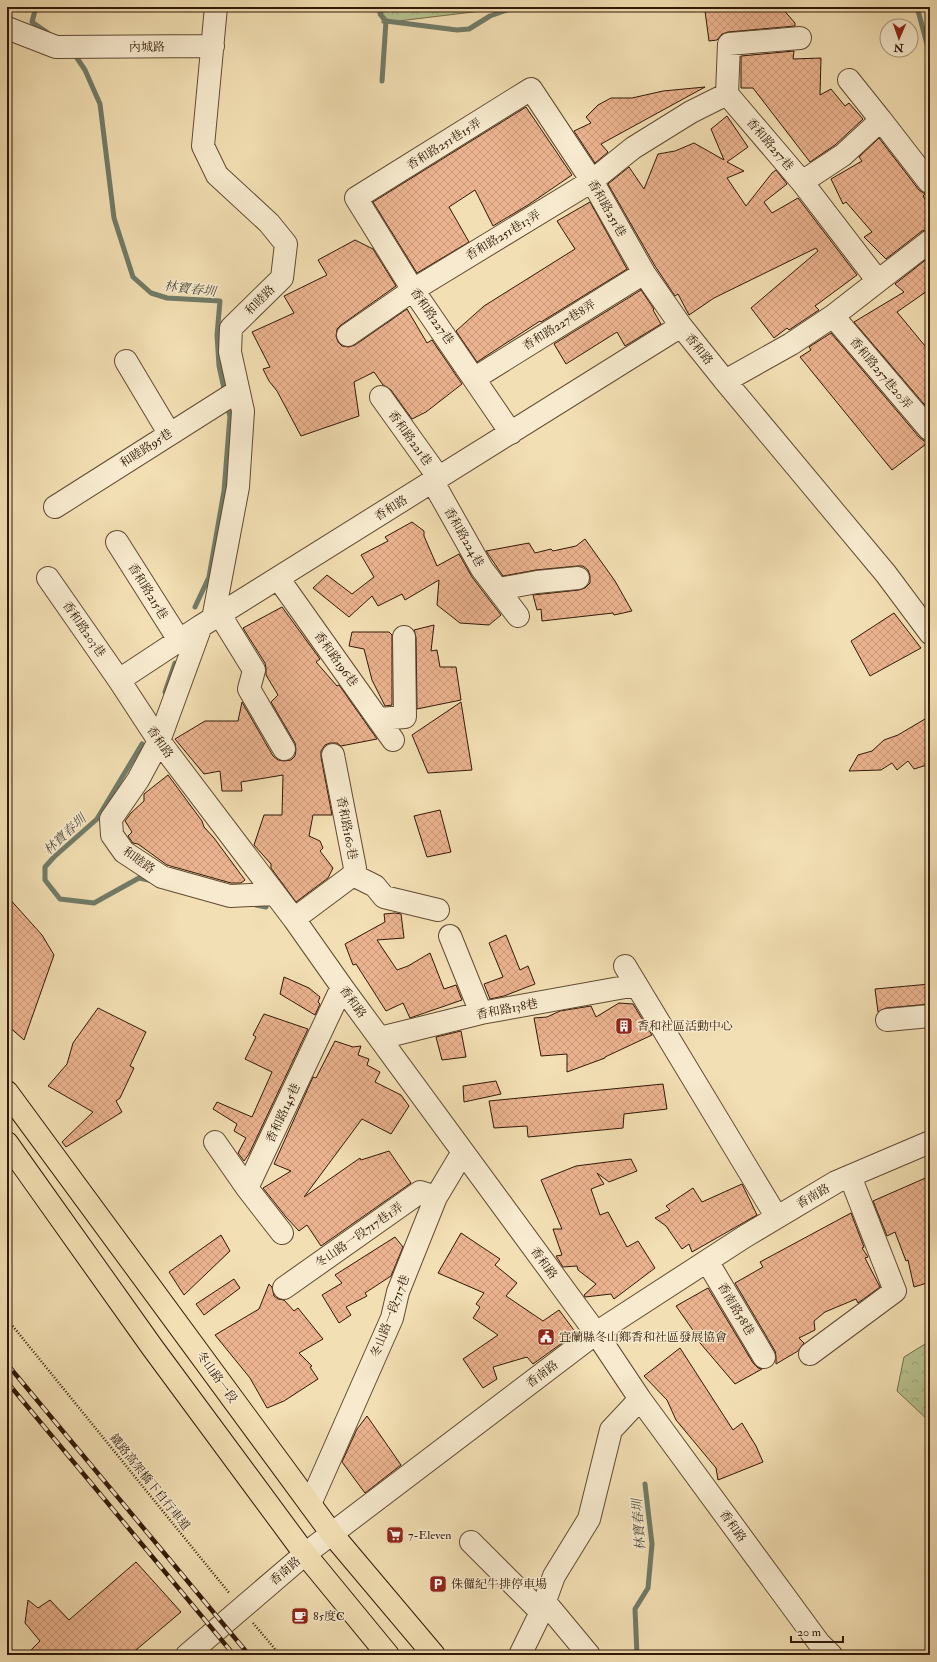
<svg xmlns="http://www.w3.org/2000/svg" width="937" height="1662" viewBox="0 0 937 1662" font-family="'IM FELL Double Pica','Noto Serif TC',serif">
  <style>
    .forest { fill: url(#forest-crowns); stroke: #746e4b }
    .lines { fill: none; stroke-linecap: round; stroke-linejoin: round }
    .stream { stroke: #717b68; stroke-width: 5 }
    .building { fill: url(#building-cross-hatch); stroke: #311907 }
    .minor-casing { stroke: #614a32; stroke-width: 24 }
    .major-casing { stroke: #311907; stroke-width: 24 }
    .path { stroke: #311907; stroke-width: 2.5; stroke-dasharray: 1 2; stroke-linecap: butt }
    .minor { stroke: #f7eace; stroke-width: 22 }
    .major { stroke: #f2dfb3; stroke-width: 22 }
    .rail-casing { stroke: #311907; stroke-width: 4.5 }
    .rail { stroke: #f7eace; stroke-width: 3; stroke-dasharray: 9; stroke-linecap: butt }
    .labels { text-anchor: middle; stroke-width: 3; stroke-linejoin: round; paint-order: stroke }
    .street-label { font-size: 12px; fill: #311907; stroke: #f7eace }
    .poi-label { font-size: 12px; fill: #311907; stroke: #f7eace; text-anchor: start }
    .water-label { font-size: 13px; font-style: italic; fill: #56523f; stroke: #f7eace }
  </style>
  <defs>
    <pattern id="forest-crowns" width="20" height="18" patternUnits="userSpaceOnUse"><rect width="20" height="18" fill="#b7c28f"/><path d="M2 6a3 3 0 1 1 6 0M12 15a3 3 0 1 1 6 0" fill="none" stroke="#9ea67a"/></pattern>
    <pattern id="building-cross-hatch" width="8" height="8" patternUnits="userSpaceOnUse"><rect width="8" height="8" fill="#ebb38f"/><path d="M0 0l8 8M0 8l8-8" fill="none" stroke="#ca997a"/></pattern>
  </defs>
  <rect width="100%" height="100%" fill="#f2dfb3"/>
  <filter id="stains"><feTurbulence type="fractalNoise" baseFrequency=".005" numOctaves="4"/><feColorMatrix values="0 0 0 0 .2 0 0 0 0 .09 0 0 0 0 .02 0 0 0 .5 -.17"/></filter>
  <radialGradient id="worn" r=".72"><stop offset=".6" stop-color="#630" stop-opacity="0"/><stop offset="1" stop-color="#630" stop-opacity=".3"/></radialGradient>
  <path class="forest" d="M383 7H514L382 23Z
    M930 1341V1441L929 1421 897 1391 904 1357Z"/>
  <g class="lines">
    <path class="stream" d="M36 7 32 22 48 33
      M381 7 380 14 386 21
      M917 7 930 55
      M386 21 457 30 469 29 490 16 507 10 524 7
      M75 55 85 70 100 104 114 218 133 277 151 293 167 298 220 301 217 335 219 366 225 393
      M382 81 386 21
      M195 607 209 577 224 491 230 416 227 405
      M165 692 175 663
      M142 744 97 819 54 857 45 867V880L60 899 94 903 139 878 153 881
      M256 905 266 907
      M637 1655 635 1609 648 1588 652 1544 645 1484"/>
  </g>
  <path class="building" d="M746 7H781L795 23V26L728 32 722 34 717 40 709 41 705 11 741 10Z
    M794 51 793 59 821 58 820 95 831 89 845 106 849 103 863 119 835 145 810 162 753 88H741V56Z
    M705 87 601 144 608 152 595 163 574 131 591 123 586 117 598 105 611 98H632L663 91Z
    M526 107 572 175 528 205 493 226 475 190 449 207 469 242 417 273 373 202Z
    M727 116 748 147 727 162 744 171 727 178 746 206 772 173 776 170 787 184 764 202 772 213 798 198 857 275 815 306 819 310 789 330 787 328 774 338 751 308 818 251 816 248 714 298 689 315 678 294 675 296 655 266 608 184 629 167 644 189 658 154 675 151 694 143 724 160 711 129Z
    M879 138 919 190 925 194 923 196 930 207V229L922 231 886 259 864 237 872 232 846 202 843 204 831 179 862 161 859 157Z
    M590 202 627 269 541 322 540 321 477 362 456 331 484 306 575 249 557 221Z
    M355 240 373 249 396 286 341 325 337 329 336 336 338 342 342 346 349 347 355 345 407 309 427 343 432 340 462 384 426 412 412 419 391 390 383 385 374 372 354 382 359 416 301 436 277 391 269 381 263 369 270 367 252 332 294 313 284 296 327 275 318 260Z
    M928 258 930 262V289L897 312 930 352V411L854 322 904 292 895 284Z
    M641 290 654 309 653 310 661 324 625 346 617 332 566 364 554 344Z
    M831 333 919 437 924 441H930L892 470 800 357 811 350 809 347Z
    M412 522 424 531V536L437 566 459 554 472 577 501 615 489 625 460 623 437 605 439 580 405 600 402 594 378 606 372 596 349 617 313 588 327 575 352 594 374 577 361 555 388 541 385 537Z
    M585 539 615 581 632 611 614 615 613 613 542 621 541 609 537 610 533 595 579 590 585 588 590 583V576L588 570 583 566H577L536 570 503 576 486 551 529 543 535 553 551 549 553 551 576 546Z
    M282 607 320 659 316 662 337 686 339 685 377 739 341 746 337 743H330L325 745 321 751V757L332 815H313L309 836 320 841 323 848 320 851 333 868 328 878 296 902 271 868V864L254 845 264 815H282L283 775 241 782 242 791H222L220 771 204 774 175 739 205 721H238L242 702 273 756 278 760 284 761 291 760 295 756 296 749 295 743 271 702 278 695 266 675V668L265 663 243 628Z
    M894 613 921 648 870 676 851 641Z
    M434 625 431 651 437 650 440 667H456L461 700 417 709 416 637 414 630Z
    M352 632H389L392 635V705L385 706 372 680 364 649 349 646Z
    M461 702 472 770 428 773 412 735Z
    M930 716V764L914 769 908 761 897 770 892 763 881 770 849 771 858 755 872 751 884 740 898 735Z
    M168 775 202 821 204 827 214 838 245 880 241 883H231L167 865 138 844 133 843 128 836 132 832 125 821 131 813 144 801V794Z
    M440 810 451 852 427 857 414 816Z
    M7 896 42 935 54 955 24 1040 7 1025Z
    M395 913 401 914 404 938 377 940 397 970 408 966 430 953 444 989 456 985 462 1000 410 1018 403 1003 386 1011 356 964 353 965 345 944 385 922 384 914Z
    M506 935 520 970 528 966 535 984 504 996 490 999 484 984 503 977 489 943Z
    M284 977 309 988 320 997 318 1002 320 1004 315 1015 280 994Z
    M930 984V1004L886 1008 878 1012 875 989Z
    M619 1003 633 1004 652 1035 605 1057V1058L567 1072V1054L541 1056 534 1018 547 1017 560 1011 591 1006 596 1017Z
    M98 1008 146 1032 130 1066 134 1068 120 1098 116 1101 122 1112 66 1147 62 1142 93 1112 48 1086 67 1064 73 1043Z
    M264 1014 308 1029 249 1154 244 1161 238 1153 246 1138 234 1131 237 1124 213 1109 217 1102 252 1117 272 1072 245 1059 256 1037 253 1035Z
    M461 1031 466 1057 442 1060 436 1037Z
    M335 1041 353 1047 361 1046 358 1055 369 1059 367 1065 380 1072 375 1082 401 1095 409 1106 391 1134 362 1119 304 1197 360 1158 361 1160 389 1151 411 1183 321 1246 307 1225 299 1231 286 1217 263 1188 291 1171 274 1164 313 1077 316 1078Z
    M496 1081 501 1094 464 1102 463 1086Z
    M663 1084 667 1109 624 1114 623 1128 528 1137 527 1126 494 1128 489 1101Z
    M631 1159 637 1171 609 1182 597 1173 604 1184 591 1189 600 1215 608 1212 627 1247 638 1241 655 1268 614 1299 611 1294 585 1297 584 1295 596 1284 578 1270 577 1266 563 1267 556 1256 562 1255 553 1229H562L541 1180 576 1166Z
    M930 1176V1282L914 1287 908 1260 906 1261 895 1232 887 1236 873 1201Z
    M742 1184 757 1215 692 1252 689 1244 682 1249 666 1226 655 1218 670 1210 666 1206 693 1188 702 1202Z
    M851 1213 864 1247 862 1248 868 1257 865 1258 880 1287 858 1303 856 1299 825 1312 814 1321 815 1330 799 1338 804 1343 798 1351 776 1364V1356L775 1351 735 1283 763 1267 760 1262Z
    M461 1233 500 1259 495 1265 517 1283 506 1296 543 1321 559 1310 576 1333 533 1364 527 1357 493 1367 497 1379 483 1388 463 1359 498 1335 473 1318 480 1307 476 1304 484 1293 438 1273Z
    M221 1235 230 1251 184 1295 169 1272Z
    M395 1237 403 1247 391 1276 365 1293 367 1296 346 1307 351 1315 339 1323 322 1295 342 1283 335 1275Z
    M234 1279 240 1288 204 1315 196 1304Z
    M269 1284 272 1287 274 1296 278 1299 284 1300 294 1311 298 1308 323 1339 299 1353 312 1366 310 1367 318 1379 284 1401 267 1408 250 1378 215 1335 259 1309Z
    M708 1288 753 1363 758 1368 762 1369 735 1384 695 1337 697 1336 676 1306Z
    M680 1348 733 1430 742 1423 756 1446 763 1462 718 1480 716 1468 676 1420 667 1400 644 1376Z
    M367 1416 401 1465 365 1493 342 1462 357 1429Z
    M136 1562 181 1612 130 1655H26L40 1641 25 1623 28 1600 38 1608 50 1600 69 1620Z"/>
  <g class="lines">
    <defs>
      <path id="minor" d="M7 28 56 47 213 46
        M849 80 881 120
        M727 94 729 44 800 38
        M802 182 843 155 881 120 929 182
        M878 281 930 241
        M833 316 929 429
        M348 335 413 290 592 181 633 148 691 112 727 94 802 182 878 281 833 316 791 344 725 381
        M126 361 169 433
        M475 378 644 273
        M381 397 439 478
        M511 433 413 290 356 198 531 89 592 181 644 273 681 326 725 381 886 574 930 633
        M433 482 482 569 518 616
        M55 507 238 391
        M117 542 179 640
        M48 578 119 680 159 741 294 919 342 987 596 1333 640 1399 819 1643 831 1655
        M278 578 393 740
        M499 589 537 582 578 578
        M220 615 254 670 249 689 284 749
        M213 619 238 487 243 411 230 352 231 328 282 278 286 244 269 223 217 175 203 146 216 7
        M201 626 159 741 138 780 111 819 112 835 124 852 162 877 230 896 275 894
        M119 680 201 626 681 326
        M379 719 405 717 404 637
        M353 875 375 886 384 897 438 910
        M294 919 353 875 355 868 333 755
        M450 936 481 1013
        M625 966 776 1216
        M887 1020 930 1016
        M380 1038 481 1013 636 985
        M215 1142 247 1188
        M282 1233 247 1188 342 987
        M707 1261 764 1357
        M284 1288 420 1192 436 1197
        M810 1354 895 1291 850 1176
        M310 1504 392 1318 398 1292 436 1197 463 1152
        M471 1542 541 1612
        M545 1602 589 1655
        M187 1655 305 1554 596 1333 744 1237 836 1182 930 1142
        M520 1655 541 1612 554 1576 589 1519 611 1430 640 1399"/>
      <path id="major" d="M7 1092 332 1534 434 1655
        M7 1143 152 1347 305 1554 388 1655"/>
    </defs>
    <use href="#minor" class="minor-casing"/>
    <use href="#major" class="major-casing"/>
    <path class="path" d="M7 1319 230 1594
      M253 1623 280 1655"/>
    <use href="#minor" class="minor"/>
    <use href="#major" class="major"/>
    <defs>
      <path id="rail" d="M7 1364 249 1655
        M7 1382 234 1655"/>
    </defs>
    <use href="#rail" class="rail-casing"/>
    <use href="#rail" class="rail"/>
  </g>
  <defs>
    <symbol id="building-square" viewBox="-11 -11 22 22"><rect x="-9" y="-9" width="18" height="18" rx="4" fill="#8f2418" stroke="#f7eace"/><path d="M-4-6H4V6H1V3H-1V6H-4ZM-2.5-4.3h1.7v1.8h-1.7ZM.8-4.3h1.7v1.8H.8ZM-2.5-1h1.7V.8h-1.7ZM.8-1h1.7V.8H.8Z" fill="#fff"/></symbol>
    <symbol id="civic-square" viewBox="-11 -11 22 22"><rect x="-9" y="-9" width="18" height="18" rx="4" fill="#8f2418" stroke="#f7eace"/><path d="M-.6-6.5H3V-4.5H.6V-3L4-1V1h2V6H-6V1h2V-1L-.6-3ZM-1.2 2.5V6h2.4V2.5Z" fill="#fff"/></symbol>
    <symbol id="supermarket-square" viewBox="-11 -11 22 22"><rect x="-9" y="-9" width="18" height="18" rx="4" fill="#8f2418" stroke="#f7eace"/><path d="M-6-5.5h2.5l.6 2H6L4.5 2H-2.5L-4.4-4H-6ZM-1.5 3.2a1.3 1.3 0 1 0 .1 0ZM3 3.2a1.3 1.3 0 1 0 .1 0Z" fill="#fff"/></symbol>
    <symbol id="parking-square" viewBox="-11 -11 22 22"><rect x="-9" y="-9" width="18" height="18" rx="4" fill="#8f2418" stroke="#f7eace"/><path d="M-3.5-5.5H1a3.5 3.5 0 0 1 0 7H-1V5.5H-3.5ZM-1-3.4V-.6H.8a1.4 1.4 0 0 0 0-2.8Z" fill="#fff"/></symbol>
    <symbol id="cafe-square" viewBox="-11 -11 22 22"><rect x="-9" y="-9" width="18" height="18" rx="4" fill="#8f2418" stroke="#f7eace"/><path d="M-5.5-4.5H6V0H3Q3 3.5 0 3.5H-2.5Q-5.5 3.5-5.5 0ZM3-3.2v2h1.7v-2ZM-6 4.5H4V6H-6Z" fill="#fff"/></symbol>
  </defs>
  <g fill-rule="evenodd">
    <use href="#building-square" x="614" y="1016" width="20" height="20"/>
    <use href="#civic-square" x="536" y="1327" width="20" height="20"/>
    <use href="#supermarket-square" x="385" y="1525" width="20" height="20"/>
    <use href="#parking-square" x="428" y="1574" width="20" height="20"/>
    <use href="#cafe-square" x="290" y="1606" width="20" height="20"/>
  </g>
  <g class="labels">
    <g class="street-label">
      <text transform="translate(147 47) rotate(-1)" y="4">內城路</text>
      <text transform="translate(444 144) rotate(-32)" y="4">香和路251巷15弄</text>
      <text transform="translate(770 144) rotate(49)" y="4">香和路257巷</text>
      <text transform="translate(607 208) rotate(60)" y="4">香和路251巷</text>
      <text transform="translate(503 235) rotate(-31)" y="4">香和路251巷13弄</text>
      <text transform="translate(260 300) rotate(-45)" y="4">和睦路</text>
      <text transform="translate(432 316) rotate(55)" y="4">香和路227巷</text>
      <text transform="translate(559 325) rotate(-32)" y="4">香和路227巷8弄</text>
      <text transform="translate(699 349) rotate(51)" y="4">香和路</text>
      <text transform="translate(881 373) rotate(50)" y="4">香和路257巷20弄</text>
      <text transform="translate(410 438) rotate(54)" y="4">香和路221巷</text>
      <text transform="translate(146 448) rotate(-33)" y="4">和睦路95巷</text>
      <text transform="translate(391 508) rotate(-32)" y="4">香和路</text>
      <text transform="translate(464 537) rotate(60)" y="4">香和路224巷</text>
      <text transform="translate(148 591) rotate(58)" y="4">香和路215巷</text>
      <text transform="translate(84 629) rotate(55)" y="4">香和路203巷</text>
      <text transform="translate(336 659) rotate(54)" y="4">香和路196巷</text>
      <text transform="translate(160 742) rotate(55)" y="4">香和路</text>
      <text transform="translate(347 828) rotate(79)" y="4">香和路160巷</text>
      <text transform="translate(139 860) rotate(36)" y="4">和睦路</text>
      <text transform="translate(353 1002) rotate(54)" y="4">香和路</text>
      <text transform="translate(507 1009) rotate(-11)" y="4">香和路138巷</text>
      <text transform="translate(283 1113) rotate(-65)" y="4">香和路145巷</text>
      <text transform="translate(813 1196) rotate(-30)" y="4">香南路</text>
      <text transform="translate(359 1235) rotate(-35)" y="4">冬山路一段717巷1弄</text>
      <text transform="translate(544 1263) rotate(54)" y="4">香和路</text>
      <text transform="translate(736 1309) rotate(59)" y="4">香南路58巷</text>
      <text transform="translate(390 1316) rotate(-69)" y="4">冬山路一段717巷</text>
      <text transform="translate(542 1374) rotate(-37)" y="4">香南路</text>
      <text transform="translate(217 1377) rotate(54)" y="4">冬山路一段</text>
      <text transform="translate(150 1482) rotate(51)" y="4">鐵路高架橋下自行車道</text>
      <text transform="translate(733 1526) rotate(54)" y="4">香和路</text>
      <text transform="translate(285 1571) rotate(-41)" y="4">香南路</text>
    </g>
    <g class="poi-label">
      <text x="637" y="1030">香和社區活動中心</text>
      <text x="559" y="1341">宜蘭縣冬山鄉香和社區發展協會</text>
      <text x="408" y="1539">7-Eleven</text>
      <text x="451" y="1588">侏儸紀牛排停車場</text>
      <text x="313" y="1620">85度C</text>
    </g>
    <g class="water-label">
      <text transform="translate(190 288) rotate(7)" y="5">林寶春圳</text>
      <text transform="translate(64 834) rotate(-43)" y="5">林寶春圳</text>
      <text transform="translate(638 1525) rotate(-94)" y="5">林寶春圳</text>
    </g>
  </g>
  <rect width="937" height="1662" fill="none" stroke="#f2dfb3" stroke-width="24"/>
  <rect x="8" y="8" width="921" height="1646" fill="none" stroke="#311907" stroke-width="2"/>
  <rect x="12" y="12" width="913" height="1638" fill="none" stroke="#311907"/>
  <g transform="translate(899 38) rotate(182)"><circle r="19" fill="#f7eace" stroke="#a8967e"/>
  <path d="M0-3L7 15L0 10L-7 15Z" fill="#8f2418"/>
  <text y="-6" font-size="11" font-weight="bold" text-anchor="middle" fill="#311907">N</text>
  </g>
  <path d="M791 1636v6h52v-6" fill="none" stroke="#311907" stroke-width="2"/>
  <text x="797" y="1636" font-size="12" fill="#311907" stroke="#f7eace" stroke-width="3" paint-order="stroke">20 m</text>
  <rect width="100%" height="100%" filter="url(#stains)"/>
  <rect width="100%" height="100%" fill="url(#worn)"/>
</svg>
